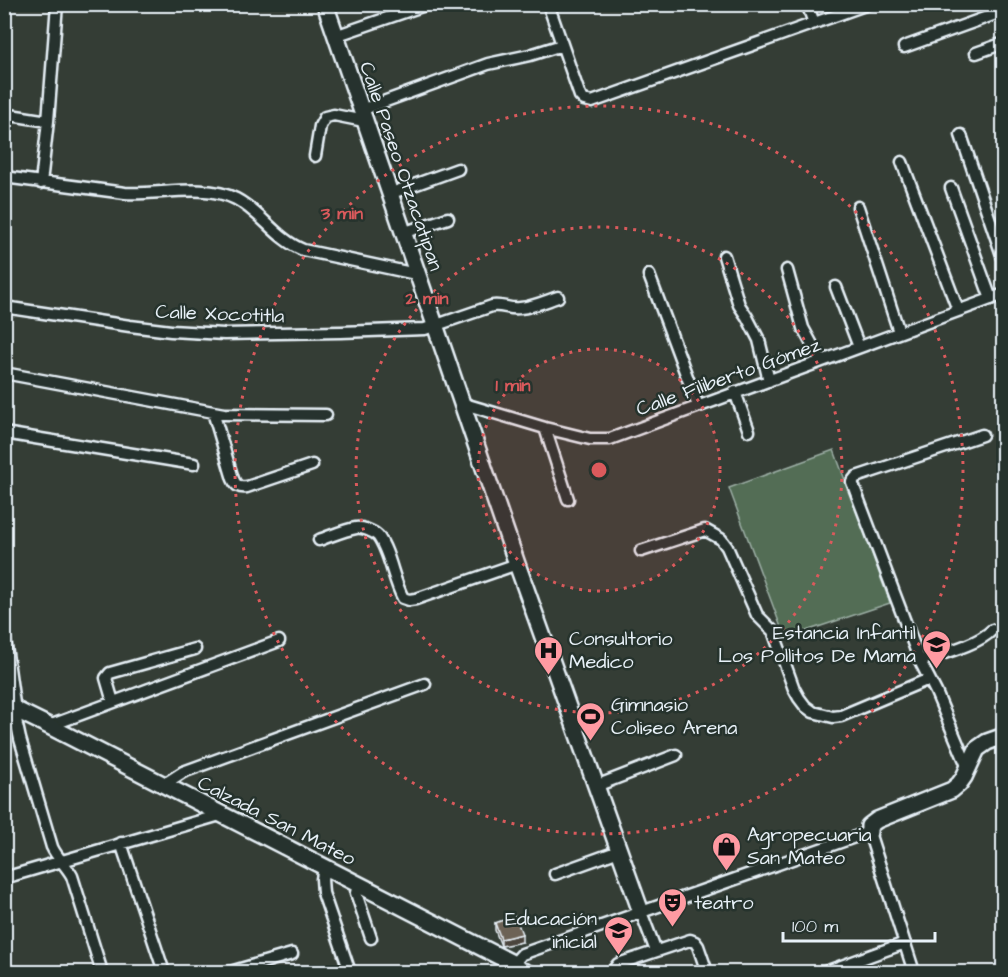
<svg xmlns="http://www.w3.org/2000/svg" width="1008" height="977" viewBox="0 0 1008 977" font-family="'Architects Daughter',sans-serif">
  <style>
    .green { fill: #526d54; stroke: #9dafa6; stroke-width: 1.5 }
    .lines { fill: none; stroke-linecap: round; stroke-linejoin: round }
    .street-casing { stroke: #e8f1f8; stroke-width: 15 }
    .secondary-casing { stroke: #e8f1f8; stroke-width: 20 }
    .street { stroke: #26332d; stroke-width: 10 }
    .secondary { stroke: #26332d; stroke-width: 15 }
    .wall { fill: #5e554a; stroke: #e8f1f8; stroke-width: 1.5 }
    .shaded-wall { fill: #4c453c; stroke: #e8f1f8; stroke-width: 1.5 }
    .building { fill: #6d6356; stroke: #e8f1f8; stroke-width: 1.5 }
    .ring { fill: none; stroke: #da5a5c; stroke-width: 3; stroke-dasharray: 3 6 }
    .labels { text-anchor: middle; stroke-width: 5; stroke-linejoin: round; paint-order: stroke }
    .street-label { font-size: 20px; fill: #e8f1f8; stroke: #26332d }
    .poi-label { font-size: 20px; fill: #e8f1f8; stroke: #26332d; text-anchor: start }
    .centre { fill: #da5a5c; stroke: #26332d; stroke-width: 3 }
    .ring-label { font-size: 18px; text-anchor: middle; font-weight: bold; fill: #da5a5c; stroke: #26332d; stroke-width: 5; stroke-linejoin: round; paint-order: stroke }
  </style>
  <rect width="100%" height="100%" fill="#343d35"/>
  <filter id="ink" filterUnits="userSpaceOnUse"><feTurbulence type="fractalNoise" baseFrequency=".0167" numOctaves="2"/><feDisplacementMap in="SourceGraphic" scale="12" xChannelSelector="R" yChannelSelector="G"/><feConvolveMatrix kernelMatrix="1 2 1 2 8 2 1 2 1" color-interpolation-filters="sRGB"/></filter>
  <g filter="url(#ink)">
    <path class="green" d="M834 450 890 603 785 638 729 488Z"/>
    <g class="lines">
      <defs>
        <path id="street" d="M548 4 580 96 584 100 592 102 868 4
          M807 4 814 23
          M335 36 428 4
          M904 47 1004 11
          M976 53 1004 43
          M361 110 488 64 530 55 562 45
          M4 114 48 121
          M961 135 1004 261
          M315 156 320 126 325 117 334 115 364 121
          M902 162 958 310
          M4 177 125 193C160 195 205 183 236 199 261 212 276 239 303 250L416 274
          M41 183 48 121 57 4
          M951 188 991 299
          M389 194 458 169
          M858 207 899 332
          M402 233 448 218
          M724 256 739 305 747 317 759 340 769 381
          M787 270 803 328 821 361
          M649 275 698 406
          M836 287 859 347
          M4 307 130 326 171 331 224 334 341 332 425 329 492 306C502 304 510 310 520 308 533 307 546 301 558 297
          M4 373 224 414 326 415
          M735 392 749 431
          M461 403 545 428 590 439H610L1004 294
          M213 412 233 479C236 486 239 488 247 487L312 465
          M545 428 568 499
          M4 433 194 464
          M319 540C331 536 344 530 356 528 362 527 373 531 378 536 390 552 393 580 403 598L409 600 416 599 517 564
          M641 551 705 530 721 539 727 547 757 615 773 631 794 689 799 698 805 706 813 712 833 717 841 716 929 679
          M4 632 17 725 20 739 52 847C57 858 66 865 72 876L102 972
          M920 661C940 654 978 645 992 630
          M113 702 106 678 110 673 195 649
          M49 726 279 641
          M968 768 936 692 920 661 852 482 856 477 982 435
          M163 785 183 772 425 684
          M596 786 676 755
          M121 843 164 972
          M324 868 322 879 323 893 350 972
          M555 874 619 851
          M4 878 220 815
          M358 885 356 893 371 938
          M641 912 656 951
          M514 964 531 972
          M230 972 292 954
          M512 972C514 964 516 960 522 954L869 832 914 972
          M615 972V968L618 964 690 940 695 942 698 946 707 972
          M825 972 905 943"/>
        <path id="secondary" d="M325 4 517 564 641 912
          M4 704 49 726 514 964
          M869 832V826L877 820 952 790 959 784 964 777 977 749 987 742 1004 736"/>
      </defs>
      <use href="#street" class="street-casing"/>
      <use href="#secondary" class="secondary-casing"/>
      <use href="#street" class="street"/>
      <use href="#secondary" class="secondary"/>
    </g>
    <path class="wall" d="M495 923 522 942 501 946 495 930Z"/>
    <path class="shaded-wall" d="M522 934V942L501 946V939Z"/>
    <path class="building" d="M515 916 522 934 501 939 495 923Z"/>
  </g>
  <circle cx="599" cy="470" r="121" fill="#da5a5c" fill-opacity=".12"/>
  <g class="ring">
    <circle cx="599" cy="470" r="121"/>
    <circle cx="599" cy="470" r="243"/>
    <circle cx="599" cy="470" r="364"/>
  </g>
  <defs>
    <symbol id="school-pin" viewBox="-11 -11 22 30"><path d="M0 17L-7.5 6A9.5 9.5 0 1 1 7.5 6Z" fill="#ff9aa2" stroke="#26332d"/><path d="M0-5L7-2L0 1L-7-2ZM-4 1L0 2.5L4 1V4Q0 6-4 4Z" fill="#111"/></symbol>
    <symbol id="hospital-pin" viewBox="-11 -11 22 30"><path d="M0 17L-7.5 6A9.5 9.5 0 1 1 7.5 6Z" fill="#ff9aa2" stroke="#26332d"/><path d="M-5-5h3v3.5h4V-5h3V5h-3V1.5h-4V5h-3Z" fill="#111"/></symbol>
    <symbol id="stadium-pin" viewBox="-11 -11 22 30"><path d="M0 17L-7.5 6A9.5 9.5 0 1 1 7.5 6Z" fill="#ff9aa2" stroke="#26332d"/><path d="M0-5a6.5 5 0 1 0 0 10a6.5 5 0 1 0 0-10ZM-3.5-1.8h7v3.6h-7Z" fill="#111"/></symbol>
    <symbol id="shop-pin" viewBox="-11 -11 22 30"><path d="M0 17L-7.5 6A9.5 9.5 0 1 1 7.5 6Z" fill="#ff9aa2" stroke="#26332d"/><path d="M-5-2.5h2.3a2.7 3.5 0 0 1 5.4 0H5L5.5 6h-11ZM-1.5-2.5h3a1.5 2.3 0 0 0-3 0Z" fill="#111"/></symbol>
    <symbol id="theatre-pin" viewBox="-11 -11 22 30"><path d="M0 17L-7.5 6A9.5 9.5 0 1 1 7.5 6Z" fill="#ff9aa2" stroke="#26332d"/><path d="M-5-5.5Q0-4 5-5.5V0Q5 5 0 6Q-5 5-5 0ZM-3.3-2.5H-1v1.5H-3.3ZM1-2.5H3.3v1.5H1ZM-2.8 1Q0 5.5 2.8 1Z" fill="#111"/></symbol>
  </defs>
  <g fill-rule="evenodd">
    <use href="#school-pin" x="920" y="628" width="33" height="45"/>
    <use href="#hospital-pin" x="532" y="634" width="33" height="45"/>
    <use href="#stadium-pin" x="574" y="700" width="33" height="45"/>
    <use href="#shop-pin" x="710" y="830" width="33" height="45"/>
    <use href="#theatre-pin" x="656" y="886" width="33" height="45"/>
    <use href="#school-pin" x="602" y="914" width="33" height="45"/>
  </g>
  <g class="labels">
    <g class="street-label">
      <text transform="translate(402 166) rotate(71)" y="7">Calle Paseo Otzacatipan</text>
      <text transform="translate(220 313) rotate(2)" y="7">Calle Xocotitla</text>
      <text transform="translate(728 376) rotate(-20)" y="7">Calle Filiberto Gómez</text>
      <text transform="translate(277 820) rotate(27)" y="7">Calzada San Mateo</text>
    </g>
    <g class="poi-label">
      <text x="916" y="639" text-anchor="end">Estancia Infantil<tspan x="916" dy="23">Los Pollitos De Mama</tspan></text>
      <text x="569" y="645">Consultorio<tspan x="569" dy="23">Medico</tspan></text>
      <text x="611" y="711">Gimnasio<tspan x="611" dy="23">Coliseo Arena</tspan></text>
      <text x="747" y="841">Agropecuaria<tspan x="747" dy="23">San Mateo</tspan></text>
      <text x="694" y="909">teatro</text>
      <text x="597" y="925" text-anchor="end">Educación<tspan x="597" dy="23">inicial</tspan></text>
    </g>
  </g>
  <circle cx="599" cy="470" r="9" class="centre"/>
  <g class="ring-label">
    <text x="342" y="219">3 min</text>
    <text x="427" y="304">2 min</text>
    <text x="513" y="391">1 min</text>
  </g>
  <rect width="1008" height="977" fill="none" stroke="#26332d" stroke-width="24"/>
  <rect x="12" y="12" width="984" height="953" fill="none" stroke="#e8f1f8" stroke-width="2" filter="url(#ink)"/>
  <path d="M783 932v9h152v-9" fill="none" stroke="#e8f1f8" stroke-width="3"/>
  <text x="792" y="932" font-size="18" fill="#e8f1f8" stroke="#26332d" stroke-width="4.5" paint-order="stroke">100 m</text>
</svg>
